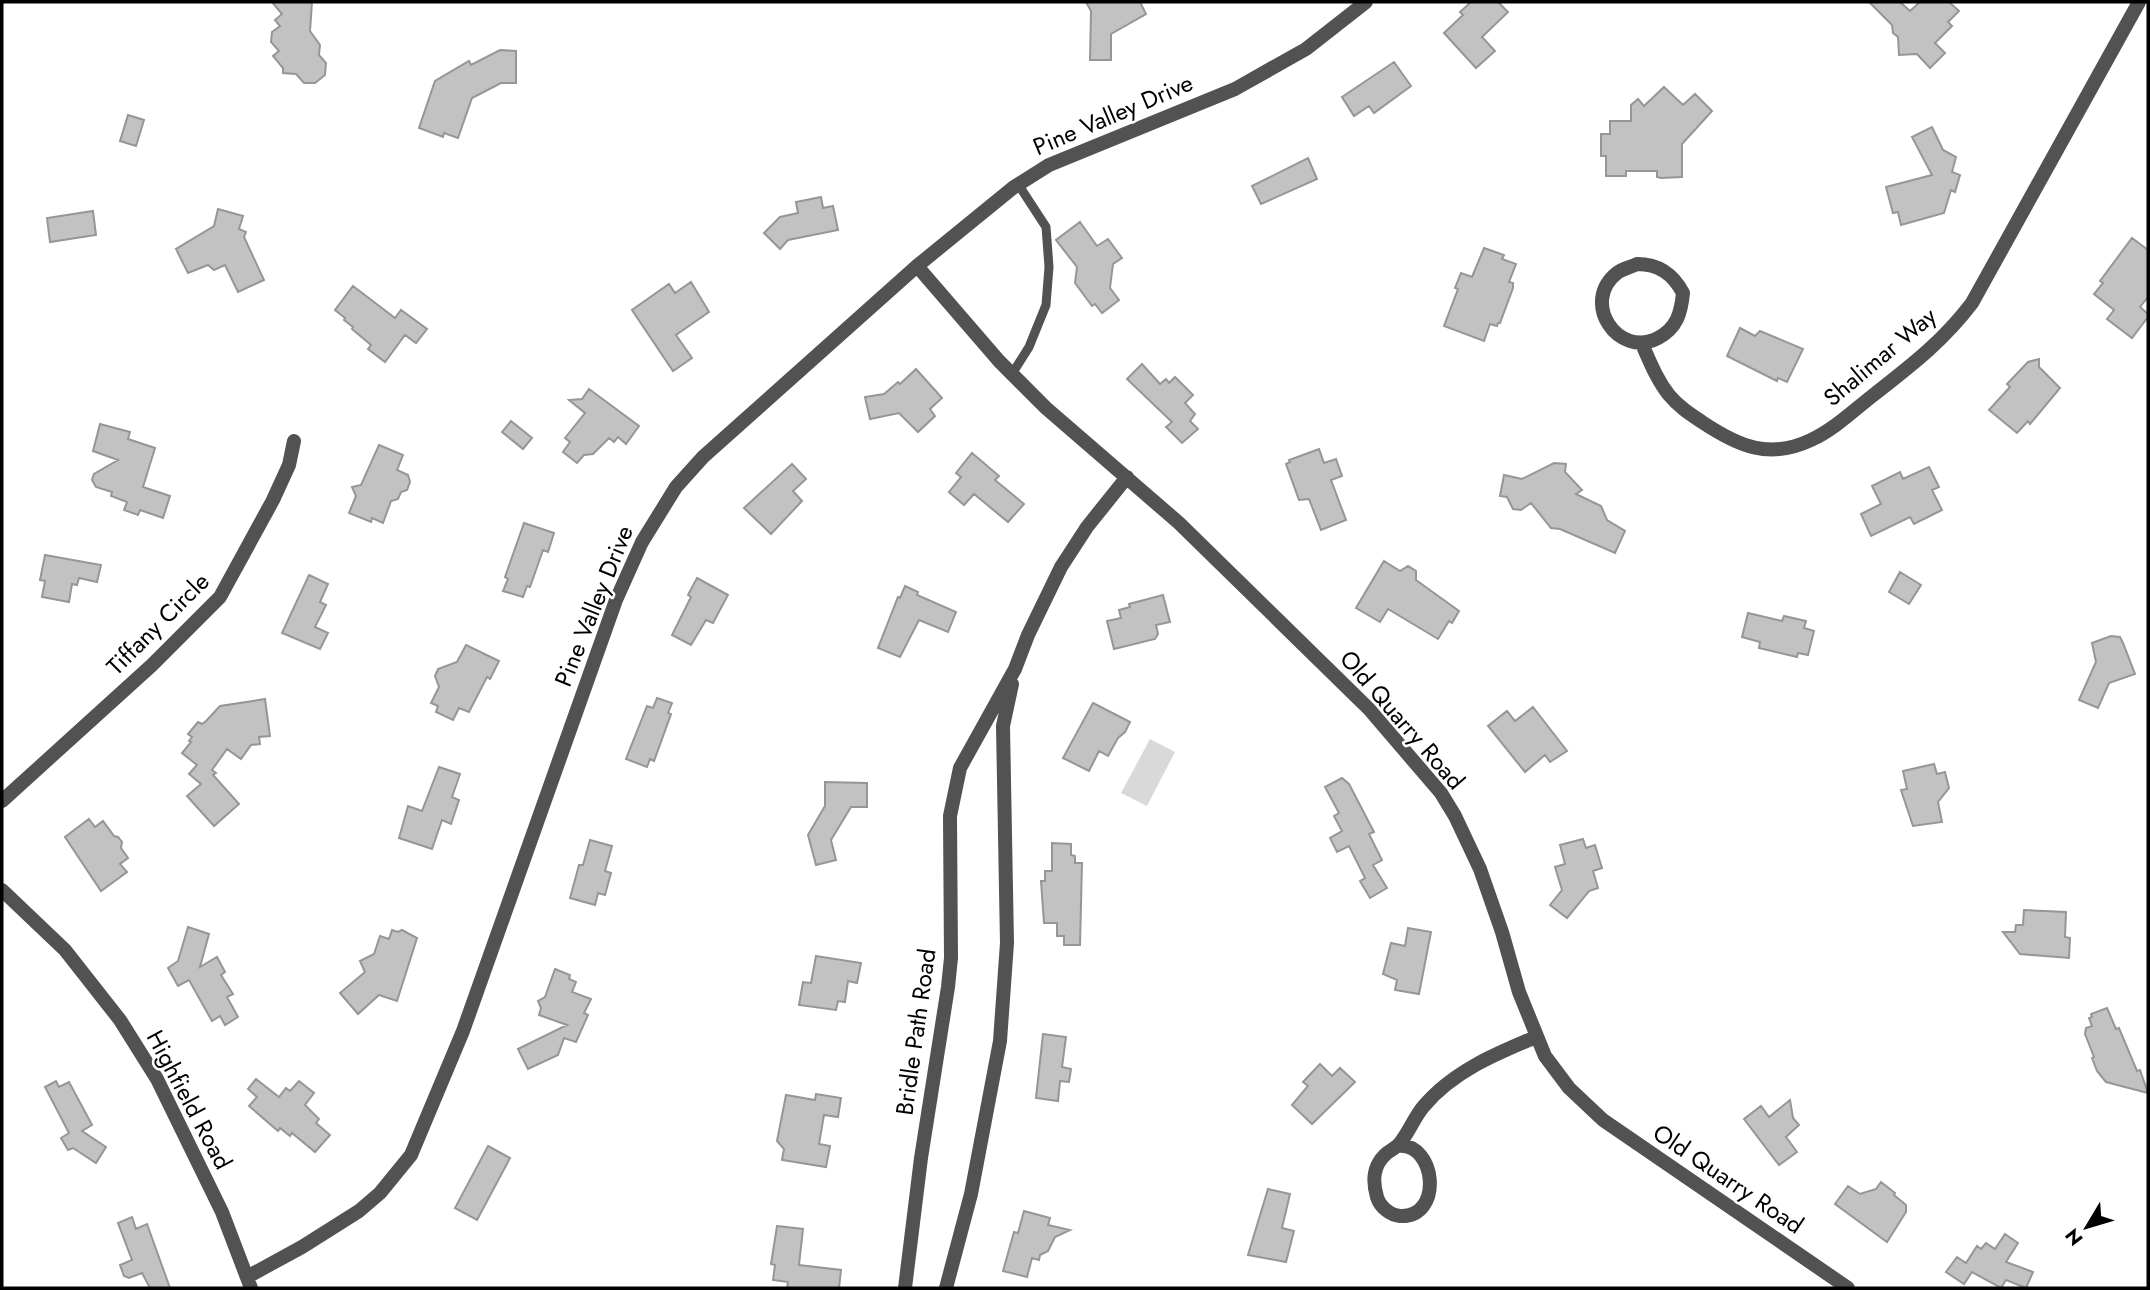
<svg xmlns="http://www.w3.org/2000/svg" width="2150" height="1290" viewBox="0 0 2150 1290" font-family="Jost,sans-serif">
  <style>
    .green { fill: #d9d9d9 }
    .building { fill: #c2c2c2; stroke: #969696; stroke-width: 2 }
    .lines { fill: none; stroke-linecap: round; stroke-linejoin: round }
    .service { stroke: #525252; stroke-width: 9 }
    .minor { stroke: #525252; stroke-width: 14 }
    .labels { text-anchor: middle; stroke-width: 5; stroke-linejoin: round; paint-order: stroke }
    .street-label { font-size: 24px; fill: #000; stroke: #fff }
  </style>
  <rect width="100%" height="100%" fill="#fff"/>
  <path class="green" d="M1150 739 1175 752 1147 806 1121 793Z"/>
  <path class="building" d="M272 2H312L310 31 320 45 319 55 326 63 325 75 315 83H304L296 74 283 73V68L273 56 279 51 271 42 272 32 280 26 275 20 282 14Z
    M1086 2H1140L1146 14 1111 34V60H1090L1091 11Z
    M1471 2H1498L1508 12 1482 37 1495 51 1476 68 1444 33 1463 15 1460 12Z
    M1869 2H1900L1910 11 1920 2H1949L1959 11 1948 22 1952 26 1935 43 1945 53 1930 68 1917 54 1899 55 1898 37 1893 33 1892 25Z
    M500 50 516 51V83H501L472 98 458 138 444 133 443 137 419 128 435 81 469 61 471 65Z
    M1394 62 1411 86 1374 113 1369 106 1354 116 1342 97Z
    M1664 87 1683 105 1695 94 1712 111 1682 144V177L1661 178 1657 177V171H1626V176H1606V156H1601V134H1610V121H1631V105L1638 99 1644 106Z
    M128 115 144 120 136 146 120 141Z
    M1932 127 1943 150 1956 157 1952 172 1960 175 1955 192 1951 190 1944 213 1901 225 1898 212 1893 213 1886 187 1932 175 1912 137Z
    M1308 158 1317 179 1261 204 1252 186Z
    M821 197 823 208 833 206 838 230 788 240 780 249 764 233 780 217 798 213 796 202Z
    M218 209 243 216 239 229 246 232 244 237 264 280 238 292 225 265 214 270 208 265 188 273 176 249 214 226Z
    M93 211 96 235 50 242 47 218Z
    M1080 222 1097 246 1108 239 1122 258 1113 264 1110 288 1119 300 1102 313 1095 304 1092 306 1075 283 1077 267 1056 240Z
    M2132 238 2148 250V297L2140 307 2148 314V317L2132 338 2107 319 2114 310 2094 294 2103 283 2100 281Z
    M1484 248 1504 255 1502 259 1516 264 1509 282 1513 283V288L1500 323H1498L1497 326 1490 324 1484 341 1444 326 1458 289 1455 288 1461 273 1472 277Z
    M691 282 709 312 676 335 692 358 673 371 632 310 669 284 675 293Z
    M353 286 395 318 401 310 427 329 416 343 405 335 385 362 368 349 371 345 352 329 353 327 344 320 345 318 335 310Z
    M1740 328 1755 336 1760 331 1803 349 1787 382 1778 378 1777 381 1727 356Z
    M2039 359V367L2060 388 2030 424 2028 421 2017 433 1989 410 2010 387 2007 384 2028 362Z
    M1142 364 1160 384 1166 379 1169 383 1175 377 1193 395 1185 403 1195 414 1190 421 1198 429 1182 443 1166 427 1172 422 1127 379Z
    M916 369 942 398 930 409 935 416 918 432 899 413 870 419 865 397 884 394 898 382 900 384Z
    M589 389 639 426 626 444 618 437 614 442 609 438 593 454 584 455 577 463 563 452 570 442 565 438 585 413 569 400 582 399Z
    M511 421 532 438 523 449 502 432Z
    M100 424 130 432 128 439 155 448 143 487 170 496 163 518 140 510 138 515 124 510 127 502 111 496 112 492 96 487 92 480 94 474 118 460 93 451Z
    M379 445 403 455 397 470 408 475 410 482 407 490 401 492 398 499 391 501 383 523 372 518 371 522 349 513 356 496 352 487 361 485Z
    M1319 449 1324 463 1336 459 1342 476 1331 480 1346 520 1321 530 1309 499 1299 500 1286 464 1290 462 1289 460Z
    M972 453 999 476 995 480 1024 504 1008 522 974 494 964 505 949 492 961 477 956 473Z
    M1554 463 1566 464 1565 472 1582 490 1576 494 1601 506 1607 520 1625 531 1615 553 1560 529 1551 528 1531 503 1521 510 1513 509 1507 497 1500 496 1504 475 1522 479Z
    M792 464 806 479 793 491 802 501 771 534 744 508Z
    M1929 467 1939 487 1932 490 1942 510 1914 524 1910 517 1871 536 1861 514 1881 504 1872 486 1900 472 1903 479Z
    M524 523 554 533 548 552 543 550 530 587 527 586 523 597 503 591 508 579 505 577Z
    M45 555 101 565 97 582 79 578 77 585 72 584 69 602 42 597 45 581 40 580Z
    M1384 561 1400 571 1408 566 1416 571V580L1459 611 1452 623 1449 621 1438 639 1388 609 1380 622 1356 608Z
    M1900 572 1921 585 1909 604 1889 592Z
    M309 575 328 584 320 602 326 605 315 627 328 633 320 649 282 633Z
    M697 578 728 595 713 623 706 620 691 645 672 635 691 597 688 595Z
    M905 586 918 592 917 595 956 612 948 632 919 620 900 657 878 648 898 597 900 598Z
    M1163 595 1170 622 1156 625 1158 634 1155 639 1114 649 1107 621 1121 618 1119 610 1130 607 1129 604Z
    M1748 613 1782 621 1784 616 1806 621 1804 628 1814 631 1808 655 1798 653 1797 657 1759 648 1760 642 1742 637Z
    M2111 636 2120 637 2123 643 2135 674 2109 683 2098 708 2079 700 2096 662 2092 643Z
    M466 645 499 661 490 679 487 677 469 712 459 708 453 720 436 712 438 706 431 703 439 687 435 676 438 669 457 662Z
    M657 698 672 703 668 713 671 714 654 761 650 759 647 767 626 759 647 706 653 708Z
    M265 699 270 736 259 737 260 744 251 745 241 759 227 749 212 770 216 773 213 775 239 804 214 826 187 796 201 784 189 774 197 765 182 753 191 742 189 741 192 737 188 734 198 722 202 724 206 721 220 706Z
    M1093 703 1130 722 1125 732 1118 738 1108 756 1099 751 1089 771 1063 758Z
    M1533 707 1567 751 1550 762 1545 755 1525 772 1488 726 1507 711 1515 721Z
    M1934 764 1937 774 1945 772 1949 788 1938 802 1942 822 1913 826 1901 790 1907 789 1903 771Z
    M439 767 460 774 452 797 459 800 451 824 442 820 432 849 399 838 408 806 422 811Z
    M1342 778 1349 784 1374 832 1369 834 1382 860 1373 865 1387 888 1370 898 1360 881 1365 878 1349 846 1337 852 1330 838 1342 831 1334 816 1339 813 1325 787Z
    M825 782 867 783V807H851L831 840 836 860 816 865 808 835 825 806Z
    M89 819 95 827 103 821 114 836 118 837 122 842 121 848 128 858 120 864 127 872 101 891 65 837Z
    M1583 839 1586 848 1595 845 1602 868 1593 871 1598 888 1589 891 1567 918 1550 905 1562 890 1555 867 1565 864 1560 845Z
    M590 840 612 846 605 871 611 873 605 895 598 893 595 905 570 898 579 865H583Z
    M1052 843 1071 844V855L1075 856V863H1082L1080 945H1064V936H1057V923H1044L1041 881H1045V871H1052Z
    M2024 910 2066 912 2065 937 2070 938 2069 958 2020 954 2003 932H2015L2016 925H2023Z
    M188 927 209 934 200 967 217 957 225 972 221 975 233 994 227 997 238 1017 225 1025 220 1016 212 1021 189 980 178 986 168 968 178 961Z
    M1408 928 1431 932 1419 994 1395 990 1397 980 1383 974 1391 943 1405 946Z
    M392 930 398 932 402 930 417 938 397 1001 379 995 358 1014 340 993 365 972 360 961 374 954 380 936 389 939Z
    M816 956 861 963 857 983 848 981 845 1002 838 1001 836 1010 799 1005 803 982 811 983Z
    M555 969 570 975 569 979 576 982 572 992 591 999 584 1013 588 1015 576 1042 564 1038 558 1055 528 1069 518 1049 567 1025 539 1015 541 1008 538 1001 545 997Z
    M2107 1008 2116 1029 2119 1028 2137 1071 2140 1070 2148 1093 2106 1082 2097 1071 2092 1058 2094 1057 2085 1034 2086 1028 2092 1026 2089 1018 2092 1017 2091 1014Z
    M1043 1034 1066 1037 1062 1067 1071 1069 1069 1082 1060 1081 1058 1101 1036 1098Z
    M1320 1064 1332 1076 1340 1068 1355 1082 1312 1124 1292 1105 1308 1086 1303 1082Z
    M256 1079 279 1097 286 1088 290 1091 299 1081 314 1093 305 1105 319 1119 316 1123 330 1135 315 1152 292 1133 290 1136 280 1128 278 1131 249 1106 257 1097 248 1089Z
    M56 1081 59 1087 69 1082 92 1125 82 1131 106 1147 96 1163 73 1148 68 1150 61 1138 69 1133 45 1087Z
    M816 1094 841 1098 838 1117 824 1115 819 1144 830 1146 826 1167 782 1160 784 1149 777 1141 786 1095 815 1100Z
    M1790 1100 1793 1118 1799 1125 1786 1137 1797 1152 1779 1165 1744 1119 1761 1106 1769 1117Z
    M488 1146 510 1158 477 1220 455 1208Z
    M1881 1182 1895 1193 1894 1195 1906 1205V1212L1887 1242 1835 1204 1848 1186 1860 1194 1876 1189Z
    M1268 1189 1290 1194 1282 1228 1294 1231 1286 1262 1248 1255Z
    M1024 1211 1050 1218 1048 1225 1070 1230 1055 1237 1048 1251 1040 1255 1039 1260 1032 1258 1027 1277 1003 1271 1014 1232 1018 1233Z
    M132 1217 136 1229 147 1224 170 1288H150L142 1273 129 1278 124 1276 120 1265 132 1260 118 1223Z
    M777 1226 803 1229 799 1265 841 1270 839 1288H787L788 1282 773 1280 775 1265 771 1264Z
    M2005 1234 2018 1243 2006 1262 2033 1272 2026 1288 2006 1280 2001 1288 1972 1272 1964 1284 1946 1272 1957 1257 1966 1263 1977 1246 1981 1249 1986 1243 1995 1249Z"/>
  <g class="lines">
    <path class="service" d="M1012 374 1029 347 1046 305 1049 267 1046 227 1018 184"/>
    <path class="minor" d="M1637 264C1659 264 1673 274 1683 293 1681 313 1677 328 1658 338 1618 359 1580 302 1617 273 1622 269 1631 267 1637 264Z
      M917 266 999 361 1046 408 1179 523 1369 709 1441 793 1455 816 1480 869 1502 932 1519 992 1545 1056 1569 1088 1603 1120 1848 1288
      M1642 344C1650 362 1657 380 1669 395 1679 407 1690 414 1702 422 1738 446 1769 460 1811 440 1835 429 1855 409 1876 393 1913 364 1943 341 1972 303L2139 2
      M2 801 152 665 220 597 273 500 289 465 294 441
      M2 890 65 950 120 1020 157 1079 222 1212 251 1288
      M1398 1146C1436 1142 1444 1218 1400 1216 1390 1215 1380 1207 1377 1197 1372 1180 1373 1165 1387 1153 1391 1150 1396 1148 1400 1143 1409 1132 1414 1118 1423 1107 1452 1072 1495 1054 1536 1037
      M247 1277 302 1247 359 1211 380 1193 411 1155 463 1031 616 600 642 542 676 487 703 457 917 266 1014 187 1049 165 1235 89 1306 49 1366 2
      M905 1288 921 1158 948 987 951 958 950 816 960 768 1015 669 1028 635 1061 567 1087 527 1127 477
      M946 1288 971 1194 1000 1041 1007 943 1003 726 1012 684"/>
  </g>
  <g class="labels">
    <g class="street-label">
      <text transform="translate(1113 115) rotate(-23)" y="8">Pine Valley Drive</text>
      <text transform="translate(1880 357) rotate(-40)" y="8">Shalimar Way</text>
      <text transform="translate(594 606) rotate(-68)" y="8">Pine Valley Drive</text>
      <text transform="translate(158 624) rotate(-45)" y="8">Tiffany Circle</text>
      <text transform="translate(1402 720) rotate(49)" y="8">Old Quarry Road</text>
      <text transform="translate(916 1032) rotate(-82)" y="8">Bridle Path Road</text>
      <text transform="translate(189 1100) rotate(62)" y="8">Highfield Road</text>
      <text transform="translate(1728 1179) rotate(34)" y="8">Old Quarry Road</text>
    </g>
  </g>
  <rect width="2150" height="1290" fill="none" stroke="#000000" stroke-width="7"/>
  <g transform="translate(2087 1227) rotate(232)" stroke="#ffffff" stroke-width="5" paint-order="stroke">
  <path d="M0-5L12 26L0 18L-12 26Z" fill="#000000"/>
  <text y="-10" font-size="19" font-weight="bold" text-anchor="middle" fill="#000000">N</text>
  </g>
</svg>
